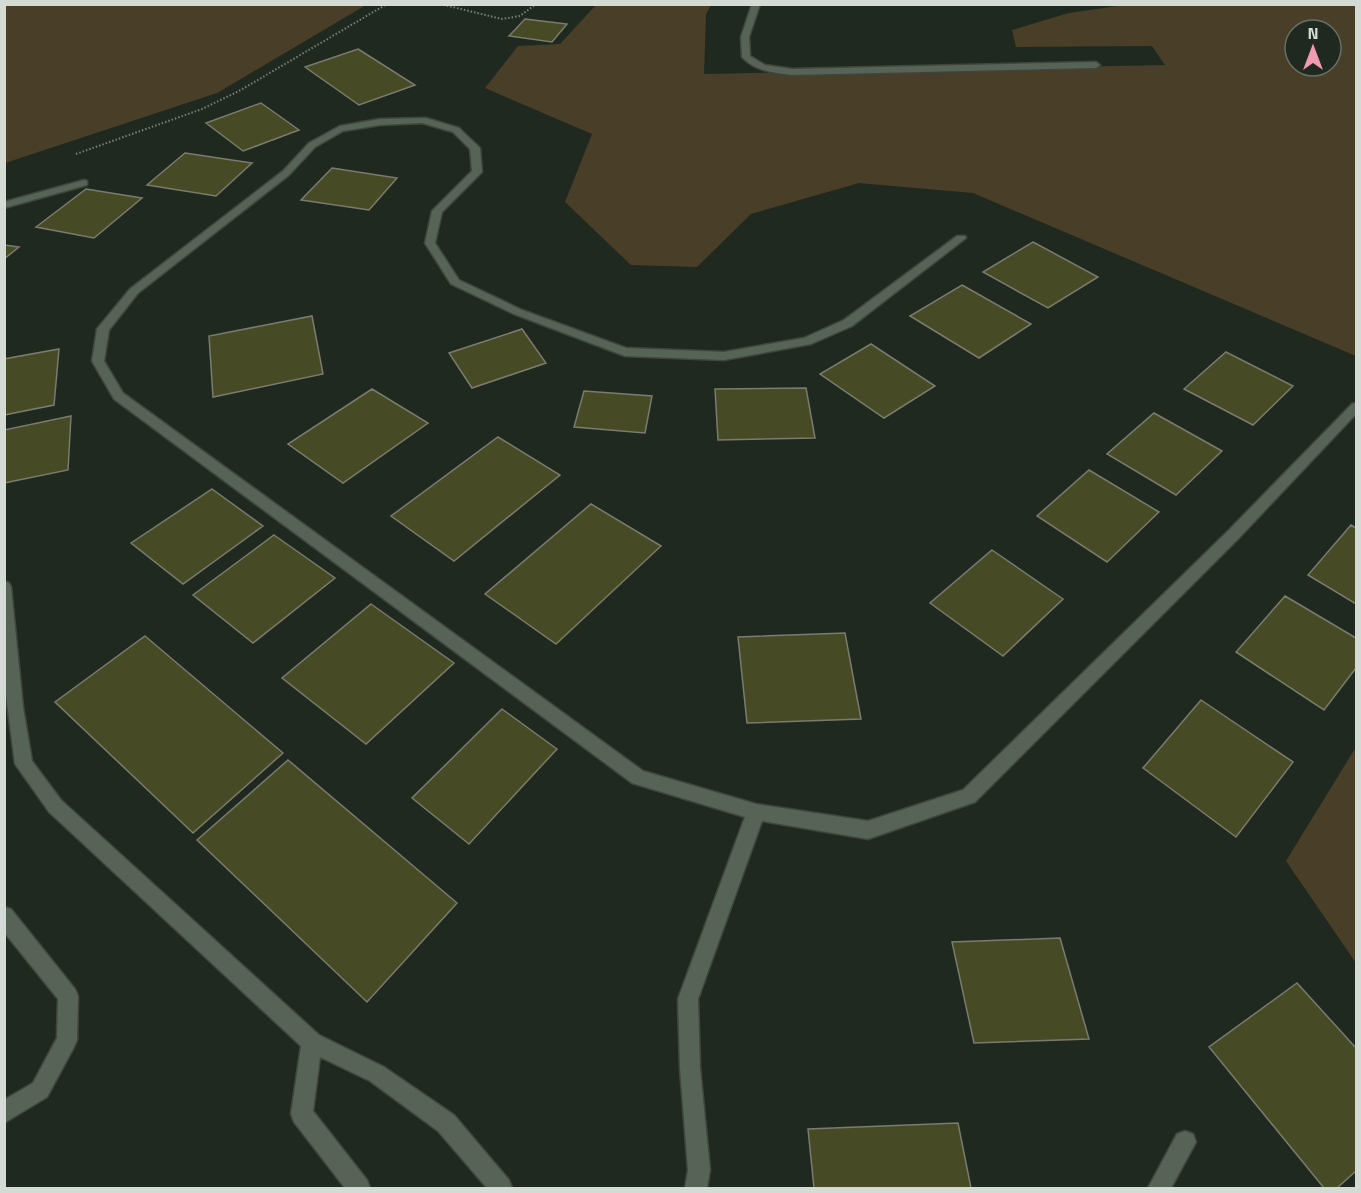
<svg xmlns="http://www.w3.org/2000/svg" width="1361" height="1193" viewBox="0 0 1361 1193" font-family="'Titillium Web',sans-serif">
  <style>
    .green { fill: #493f28; fill-rule: evenodd }
    .building { fill: #464b26; stroke: #797c6e; stroke-width: 1.5 }
    .lines { fill: none; stroke-linecap: round; stroke-linejoin: round }
    .service-casing { stroke: #3e463e; stroke-width: 3 }
    .minor-casing { stroke: #3e463e; stroke-width: 3 }
    .path { stroke: #788078; stroke-width: 2; stroke-dasharray: 1.5 2; stroke-linecap: butt }
    .service { fill: #586358; fill-rule: evenodd }
    .minor { fill: #586358; fill-rule: evenodd }
  </style>
  <rect width="100%" height="100%" fill="#20291f"/>
  <path class="green" d="M4 5 5 4 366 5 217 93 5 163Z
    M596 5H711L706 14 704 74 1165 65 1152 46 1016 47 1012 30 1069 13 1124 5H1356V356L973 193 859 183 751 214 697 267 631 265 565 202 592 134 485 88 518 46 560 44ZM1295 30H1331V66H1295Z
    M1356 747V963L1286 861Z"/>
  <path class="building" d="M525 19 567 24 552 42 509 36Z
    M358 49 415 85 359 105 305 67Z
    M261 103 299 130 243 151 206 123Z
    M185 153 252 163 216 196 147 185Z
    M332 168 397 178 369 210 301 200Z
    M86 189 142 198 94 238 36 227Z
    M1033 242 1098 277 1048 308 983 272Z
    M4 245 19 247 4 259Z
    M962 285 1031 324 979 358 910 316Z
    M312 316 323 374 213 397 209 336Z
    M522 329 546 363 472 388 449 353Z
    M871 344 935 386 884 418 820 374Z
    M59 349 54 405 4 415V359Z
    M1226 352 1293 386 1253 425 1184 389Z
    M806 388 815 438 718 440 715 389Z
    M372 389 428 423 343 483 288 444Z
    M584 391 652 396 645 433 574 427Z
    M1154 413 1222 451 1176 495 1107 454Z
    M71 416 68 470 4 483V430Z
    M498 437 560 475 454 561 391 516Z
    M1089 470 1159 512 1107 562 1037 516Z
    M212 489 263 526 183 584 131 543Z
    M591 504 661 546 556 644 485 594Z
    M1351 525 1356 528V604L1308 575Z
    M274 535 335 578 253 643 193 595Z
    M992 550 1063 599 1003 656 930 603Z
    M1285 596 1356 638V668L1324 710 1236 652Z
    M371 604 454 663 366 744 282 678Z
    M845 633 861 719 747 723 738 637Z
    M145 636 283 753 193 833 55 702Z
    M1201 700 1293 762 1236 837 1143 768Z
    M502 709 557 749 469 844 412 798Z
    M288 760 457 903 367 1002 197 840Z
    M1060 938 1089 1039 974 1043 952 942Z
    M1297 983 1356 1048V1171L1337 1188H1324L1209 1047Z
    M958 1123 971 1188H814L808 1129Z"/>
  <g class="lines">
    <defs>
      <path id="service" d="M426 118 459 128 480 148 482 172 442 212 435 243 459 280 522 310 626 348 724 352 804 338 844 320 957 236H965L966 238 852 326 811 344 724 360 625 356 514 314 451 284 425 243 432 211 472 171 470 149 453 132 422 123 380 125 343 131 315 147 289 175 138 293 109 330 104 361 123 393 643 771 756 804 868 821 963 790 1228 531 1352 404 1356 403V414L1238 539 975 802 868 839 762 821 698 999 700 1068 710 1170 707 1188H685L688 1170 680 1068 678 999 745 817 632 783 114 399 92 361 97 329 130 289 283 171 309 143 340 126 380 119Z
        M84 180 87 181V185L4 208V202Z
        M4 581 9 583 11 587 23 707 32 761 61 800 319 1035 384 1067 454 1115 509 1180 512 1188H487L438 1131 370 1081 320 1057 313 1111 367 1180 370 1188H345L294 1122 291 1114 301 1046 49 812 15 764 4 680Z
        M4 907 11 909 75 989 78 996 77 1040 74 1047 47 1097 4 1123V1100L33 1083 57 1038 58 999 4 932Z
        M1185 1131 1193 1134 1196 1142 1171 1188H1148L1177 1134Z"/>
      <path id="minor" d="M752 4H760L749 37 750 56 765 65 792 69 1096 62 1100 65 1096 68 792 75C774 73 755 71 742 57L741 37Z"/>
    </defs>
    <use href="#service" class="service-casing"/>
    <use href="#minor" class="minor-casing"/>
    <path class="path" d="M440 4 502 19 520 16 536 4
      M76 154 202 109 239 91 387 4"/>
    <use href="#service" class="service"/>
    <use href="#minor" class="minor"/>
  </g>
  <rect width="1361" height="1193" fill="none" stroke="#d4dad4" stroke-width="12"/>
  <g transform="translate(1313 48)"><circle r="28" fill="#20291f" stroke="#687067" stroke-width="1.5"/>
  <path d="M0-4.5L10 22L0 15L-10 22Z" fill="#f19ab1"/>
  <text y="-9" font-size="16" font-weight="bold" text-anchor="middle" fill="#d4dad4">N</text>
  </g>
</svg>
